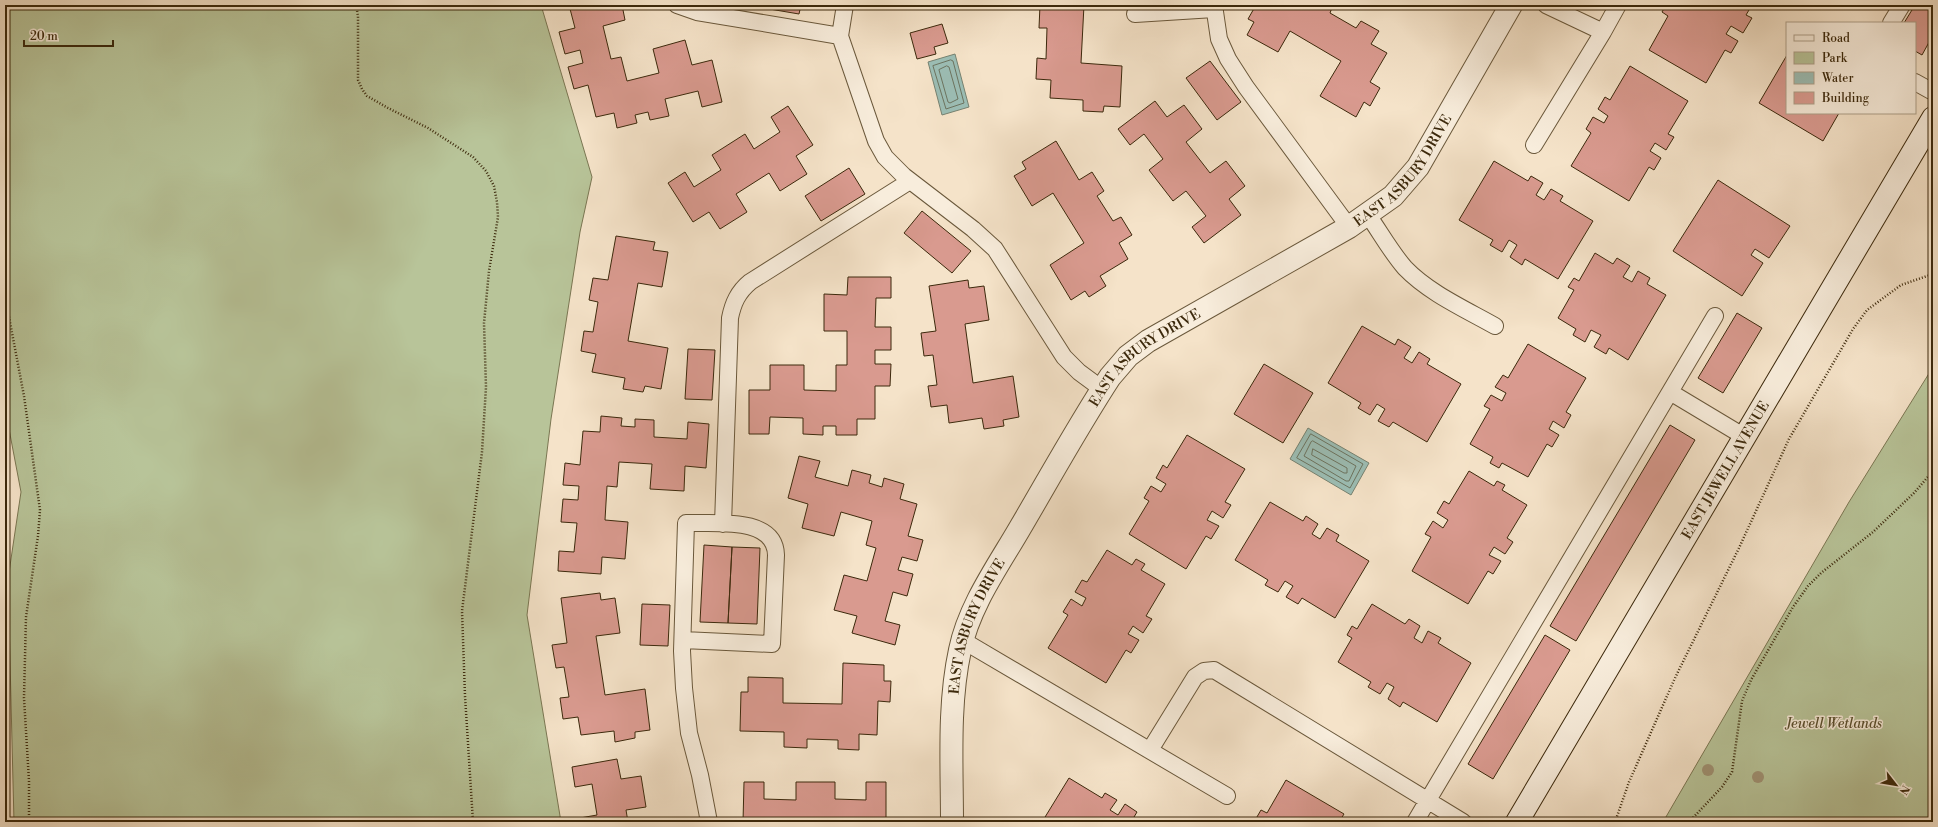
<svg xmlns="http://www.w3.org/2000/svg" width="1938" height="827" viewBox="0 0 1938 827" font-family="'Libre Bodoni',serif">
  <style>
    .green { fill: #b8c499; stroke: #7a7652 }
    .water { fill: #9cbeb5; stroke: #768271 }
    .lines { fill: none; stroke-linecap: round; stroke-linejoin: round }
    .shore { stroke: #6c7460; stroke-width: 1 }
    .building { fill: #d99a8f; stroke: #3c290c }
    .lane-casing { stroke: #6a583b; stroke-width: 18 }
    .street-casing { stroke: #6a583b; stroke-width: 24 }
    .secondary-casing { stroke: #3c290c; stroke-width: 24 }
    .path { stroke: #3c290c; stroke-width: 2.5; stroke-dasharray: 1 2; stroke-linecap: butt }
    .lane { stroke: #f8eddc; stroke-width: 16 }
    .street { stroke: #f8eddc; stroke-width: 22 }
    .secondary { stroke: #f8eddc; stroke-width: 22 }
    .tree { fill: #a09274 }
    .labels { text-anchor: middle; stroke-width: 3; stroke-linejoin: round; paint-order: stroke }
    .street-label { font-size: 14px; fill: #3c290c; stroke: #f8eddc }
    .park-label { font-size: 14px; font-style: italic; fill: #5b502f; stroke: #f8eddc }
  </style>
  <rect width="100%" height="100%" fill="#f5e3c9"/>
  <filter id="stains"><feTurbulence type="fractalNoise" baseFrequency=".005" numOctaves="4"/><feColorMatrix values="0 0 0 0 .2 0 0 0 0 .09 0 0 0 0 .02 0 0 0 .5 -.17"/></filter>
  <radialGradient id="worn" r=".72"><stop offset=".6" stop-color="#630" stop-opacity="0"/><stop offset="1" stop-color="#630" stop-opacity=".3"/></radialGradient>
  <path class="green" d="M5 5H541L592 177 580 232 551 419 527 615 561 822H14L8 579 21 492 5 408Z
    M1933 367V822H1663L1849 502Z"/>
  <path class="water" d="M955 54 969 107 942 115 928 62Z
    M1308 428 1369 463 1351 495 1290 459Z"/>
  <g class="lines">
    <path class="shore" d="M951 60 953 61 964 103 946 109 933 66Z
      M947 66 949 67 958 99 950 103 948 102 939 70Z
      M1311 434 1363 464 1350 488 1297 458Z
      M1313 441 1356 466 1349 481H1346L1304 456 1311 442Z
      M1313 449 1347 468V473H1344L1312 455Z"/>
  </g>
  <path class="building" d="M569 5H622L625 20 603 26 611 59 621 57 627 81 659 73 653 49 685 40 692 65 712 60 722 102 702 107 698 91 665 99 669 116 650 120 648 112 635 115 637 123 617 128 614 113 596 117 588 85 574 89 568 67 583 63 580 50 565 54 559 32 575 28Z
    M746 5H801L799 14Z
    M1040 5H1084L1081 63 1122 66 1120 107 1104 106 1103 112 1083 111V100L1050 98 1051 80 1036 79 1037 58 1046 59 1047 28H1039Z
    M1256 5H1303L1306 7 1308 5H1333L1330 13 1356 28 1361 21 1379 31 1371 44 1387 53 1370 82 1380 88 1370 106 1364 102 1356 117 1320 96 1341 61 1290 31 1278 52 1247 35 1254 22 1248 19Z
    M1666 5 1681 7 1682 5H1752L1746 15 1752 18 1743 33 1731 26 1726 34 1738 41 1731 53 1725 50 1706 83 1649 50 1668 16 1662 12Z
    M1915 5H1933V35L1922 55 1915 51V23H1904Z
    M942 24 948 43 934 47 936 54 917 59 910 33Z
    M1787 55V113H1839L1823 141 1759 103Z
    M1210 61 1241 102 1217 120 1186 78Z
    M1630 66 1688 101 1668 134 1674 137 1666 150 1655 143 1650 151 1661 158 1654 170 1649 167 1629 201 1571 166 1591 133 1586 129 1593 117 1604 123 1608 116 1598 109 1605 97 1610 100Z
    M1155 101 1167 117 1184 105 1202 129 1186 142 1210 173 1226 161 1245 186 1229 199 1241 215 1204 243 1192 227 1206 216 1186 191 1173 201 1149 170 1163 159 1144 134 1130 145 1118 129Z
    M788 106 813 145 796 156 807 174 780 191 769 173 736 194 747 212 720 229 709 212 693 222 668 183 685 172 694 187 721 170 712 155 745 134 754 149 780 132 771 117Z
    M1056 141 1079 180 1092 172 1104 191 1097 196 1113 221 1121 217 1132 235 1119 243 1128 259 1100 276 1106 286 1089 297 1085 291 1071 300 1050 265 1084 243 1053 193 1032 206 1014 176 1026 169 1022 162Z
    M1494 161 1528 181 1531 176 1543 183 1536 195 1544 200 1551 189 1563 196 1560 201 1593 221 1558 279 1525 259 1522 265 1510 257 1517 245 1509 240 1502 252 1490 245 1493 240 1459 220Z
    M849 168 865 194 821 221 805 196Z
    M1718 180 1790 226 1769 258 1755 249 1751 255 1763 263 1742 296 1673 251Z
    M922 211 971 251 952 273 904 233Z
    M616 236 655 242 653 250 668 252 662 287 638 283 628 341 668 348 661 389 645 386 643 392 623 389 625 378 592 372 596 354 581 351 584 331 593 332 598 302 589 300 593 278 608 280Z
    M1595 253 1613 264 1617 258 1630 266 1623 277 1632 282 1638 271 1650 278 1647 284 1666 295 1628 360 1609 348 1606 354 1594 347 1601 335 1591 330 1585 342 1573 335 1576 329 1558 318 1574 290 1568 287 1574 278 1579 281Z
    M848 277H891V298H876L875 327H891V350H875V364H891L890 386H875V419H857V435H836V426H823V435L803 434V418L770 417 769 434H749V390H770V365H804V390L836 391V365H847V331H824V294L847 295Z
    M968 280 969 288 984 286 989 320 965 324 973 383 1013 376 1019 417 1003 420 1004 426 984 429 982 418 949 423 947 405 931 407 928 386 937 385 933 355 924 356 921 333 936 331 929 286Z
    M1737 313 1762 328 1723 393 1698 378Z
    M1362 326 1395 345 1398 339 1411 347 1404 358 1412 363 1419 352 1430 359 1427 364 1461 384 1427 442 1393 422 1389 427 1378 421 1385 409 1377 404 1370 415 1358 408 1361 403 1328 383Z
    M1528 344 1586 378 1566 412 1571 415 1564 428 1553 421 1549 429 1559 435 1552 447 1547 444 1528 477 1502 463 1499 468 1490 463 1493 457 1470 444 1490 409 1484 406 1491 395 1502 401 1506 393 1495 387 1503 375 1508 378Z
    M688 349 715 350 712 400 685 399Z
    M1264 364 1313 393 1283 443 1234 414Z
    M601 416 622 418 621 426 635 427V419L654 420V437L687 439 688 422 709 424 706 468 685 466 684 491 650 489 652 464 619 462 617 487 607 486 605 520 628 522 625 559 602 557 601 574 558 571 559 551 574 552 577 523 561 522 563 499 578 500 579 486 563 485 565 463 580 465 583 431 600 432Z
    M1670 425 1695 440 1576 641 1550 626Z
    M1187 435 1245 469 1225 502 1231 505 1223 518 1212 511 1207 520 1219 526 1211 539 1206 536 1186 569 1129 534 1149 501 1144 498 1151 486 1161 492 1166 484 1156 478 1163 465 1167 468Z
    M799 456 820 461 815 477 848 486 852 470 871 475 869 483 882 487 884 478 904 484 900 499 917 504 908 536 923 540 917 561 902 557 898 570 913 574 907 596 893 592 885 621 900 625 895 645 852 633 857 616 834 610 844 575 867 581 876 548 866 545 872 521 841 512 834 536 802 528 808 504 788 498Z
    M1469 471 1494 486 1497 481 1505 485 1502 490 1527 505 1507 538 1513 542 1505 554 1494 547 1489 555 1501 561 1493 574 1488 571 1468 604 1412 571 1431 537 1425 534 1433 521 1443 528 1448 520 1437 513 1444 501 1449 504Z
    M1270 502 1303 521 1306 516 1318 524 1312 534 1320 539 1327 528 1339 535 1336 541 1369 561 1335 618 1302 598 1298 604 1286 597 1293 586 1285 581 1278 592 1265 585 1268 580 1235 560Z
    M704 545 732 547 728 623 700 622Z
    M732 547 760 548 757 624 728 623Z
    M1107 550 1132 565 1136 559 1145 564 1141 570 1165 584 1146 616 1152 619 1143 633 1133 626 1128 634 1139 640 1131 653 1126 650 1106 683 1048 648 1068 615 1063 612 1071 599 1082 606 1086 598 1075 592 1082 580 1087 582Z
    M600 593 601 600 615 598 620 633 596 636 605 695 645 689 650 730 635 732V738L615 742 614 731 581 735 578 717 563 719 560 698 569 697 564 667 556 668 552 645 567 643 561 598Z
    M642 604 670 605 668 646 640 645Z
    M1372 604 1405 624 1409 619 1420 626 1414 638 1422 643 1428 631 1441 638 1438 643 1471 663 1437 722 1403 702 1400 707 1388 699 1394 687 1387 683 1380 694 1368 687 1371 682 1338 662 1352 638 1347 635 1352 626 1357 629Z
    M1545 635 1570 650 1493 779 1468 764Z
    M843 663 884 665V681H891L890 702 878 701 877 735 859 734V750L838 749V740L807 739V748L784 747V732L740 731 741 692H748V677L783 678V703L842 704Z
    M617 759 621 779 641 776 646 807 626 810 628 822H580V818L597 815 592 784 575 787 572 767Z
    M1069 778 1102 798 1105 793 1117 800 1110 810 1118 815 1125 804 1137 812 1134 817 1143 822H1042Z
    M1286 780 1344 814 1339 822H1254L1261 810 1267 813Z
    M744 782H764V799L796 800V782H835V799L866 800V782H886V822H743Z"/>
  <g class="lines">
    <defs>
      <path id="lane" d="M677 5 697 12 840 36
        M845 5 840 36 876 141 885 157 904 176 973 229 995 249 1064 357 1079 372 1102 389
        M1214 5 1219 39 1228 59 1246 87 1349 227
        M1546 5 1603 32 1618 5
        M1135 14 1214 9
        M1891 23 1902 5
        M1915 82 1933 92
        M1534 145 1603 32
        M1368 215C1380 232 1391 252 1405 268 1429 293 1465 309 1495 326
        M1670 392 1745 437
        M723 524 730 318C733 303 738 292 750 282L910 181
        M683 640 772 644 776 555C775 516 715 524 686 523L682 651 684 688 689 733 700 775 709 822
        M962 640 1227 796
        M1150 750 1195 677 1204 671 1214 670 1463 822
        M1415 822 1715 316"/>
      <g id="street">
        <path id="s1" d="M952 822C952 765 948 705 960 650 969 606 998 566 1020 528 1050 477 1078 426 1110 377L1128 356 1148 341 1349 227 1393 196 1418 167 1511 5"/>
      </g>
      <g id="secondary">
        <path id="s2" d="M1517 822 1933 118"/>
      </g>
    </defs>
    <use href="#lane" class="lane-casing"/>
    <use href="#street" class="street-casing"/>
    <use href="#secondary" class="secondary-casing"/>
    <path class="path" d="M356 5 358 16V80L362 89 367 96 388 108 428 128 473 157 486 171 494 186 497 202 498 217 489 271 484 323 486 387 482 452 462 611 465 696 473 822
      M5 296 24 396 40 510 38 536 26 617 24 698 29 781V822
      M1615 822 1629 782 1675 678 1739 548 1789 439 1853 329 1867 310 1901 285 1933 274
      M1689 822 1722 787 1732 772 1742 701 1751 680 1793 607 1808 586 1821 573 1873 532 1914 493 1933 471"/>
    <use href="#lane" class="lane"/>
    <use href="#street" class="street"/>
    <use href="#secondary" class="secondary"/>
  </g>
  <g class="tree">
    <circle cx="1708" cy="770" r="6"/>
    <circle cx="1758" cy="777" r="6"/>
  </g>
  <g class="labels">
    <g class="street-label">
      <text dy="5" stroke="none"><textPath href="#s1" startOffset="848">EAST ASBURY DRIVE</textPath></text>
      <text dy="5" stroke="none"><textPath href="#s1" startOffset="524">EAST ASBURY DRIVE</textPath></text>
      <text dy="5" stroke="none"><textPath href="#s2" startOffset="409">EAST JEWELL AVENUE</textPath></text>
      <text dy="5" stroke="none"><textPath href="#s1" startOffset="200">EAST ASBURY DRIVE</textPath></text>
    </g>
    <g class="park-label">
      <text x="1834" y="728">Jewell Wetlands</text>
    </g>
  </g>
  <rect width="1938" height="827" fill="none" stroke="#f5e3c9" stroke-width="20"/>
  <rect x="6" y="6" width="1926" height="815" fill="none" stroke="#3c290c" stroke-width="2"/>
  <rect x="10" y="10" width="1918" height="807" fill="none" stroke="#3c290c"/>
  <rect x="1786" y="22" width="130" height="92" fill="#f8eddc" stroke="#ad9f89"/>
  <rect x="1794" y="35" width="20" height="6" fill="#f8eddc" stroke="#ad9f89"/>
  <text x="1822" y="42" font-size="12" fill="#3c290c">Road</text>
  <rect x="1794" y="52" width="20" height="12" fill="#b8c499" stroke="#ad9f89"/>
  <text x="1822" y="62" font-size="12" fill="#3c290c">Park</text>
  <rect x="1794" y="72" width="20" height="12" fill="#9cbeb5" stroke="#ad9f89"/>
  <text x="1822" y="82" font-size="12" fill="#3c290c">Water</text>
  <rect x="1794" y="92" width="20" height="12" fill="#d99a8f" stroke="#ad9f89"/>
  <text x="1822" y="102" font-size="12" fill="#3c290c">Building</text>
  <g transform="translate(1896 785) rotate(121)" stroke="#f8eddc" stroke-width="3" paint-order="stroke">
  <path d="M0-3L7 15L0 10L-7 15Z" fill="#3c290c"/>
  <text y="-6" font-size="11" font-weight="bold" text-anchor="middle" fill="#3c290c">N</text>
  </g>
  <path d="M24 40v6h89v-6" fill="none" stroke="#3c290c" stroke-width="2"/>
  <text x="30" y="40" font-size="12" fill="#3c290c" stroke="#f8eddc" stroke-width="3" paint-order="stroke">20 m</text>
  <rect width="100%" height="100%" filter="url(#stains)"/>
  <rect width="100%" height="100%" fill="url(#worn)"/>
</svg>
